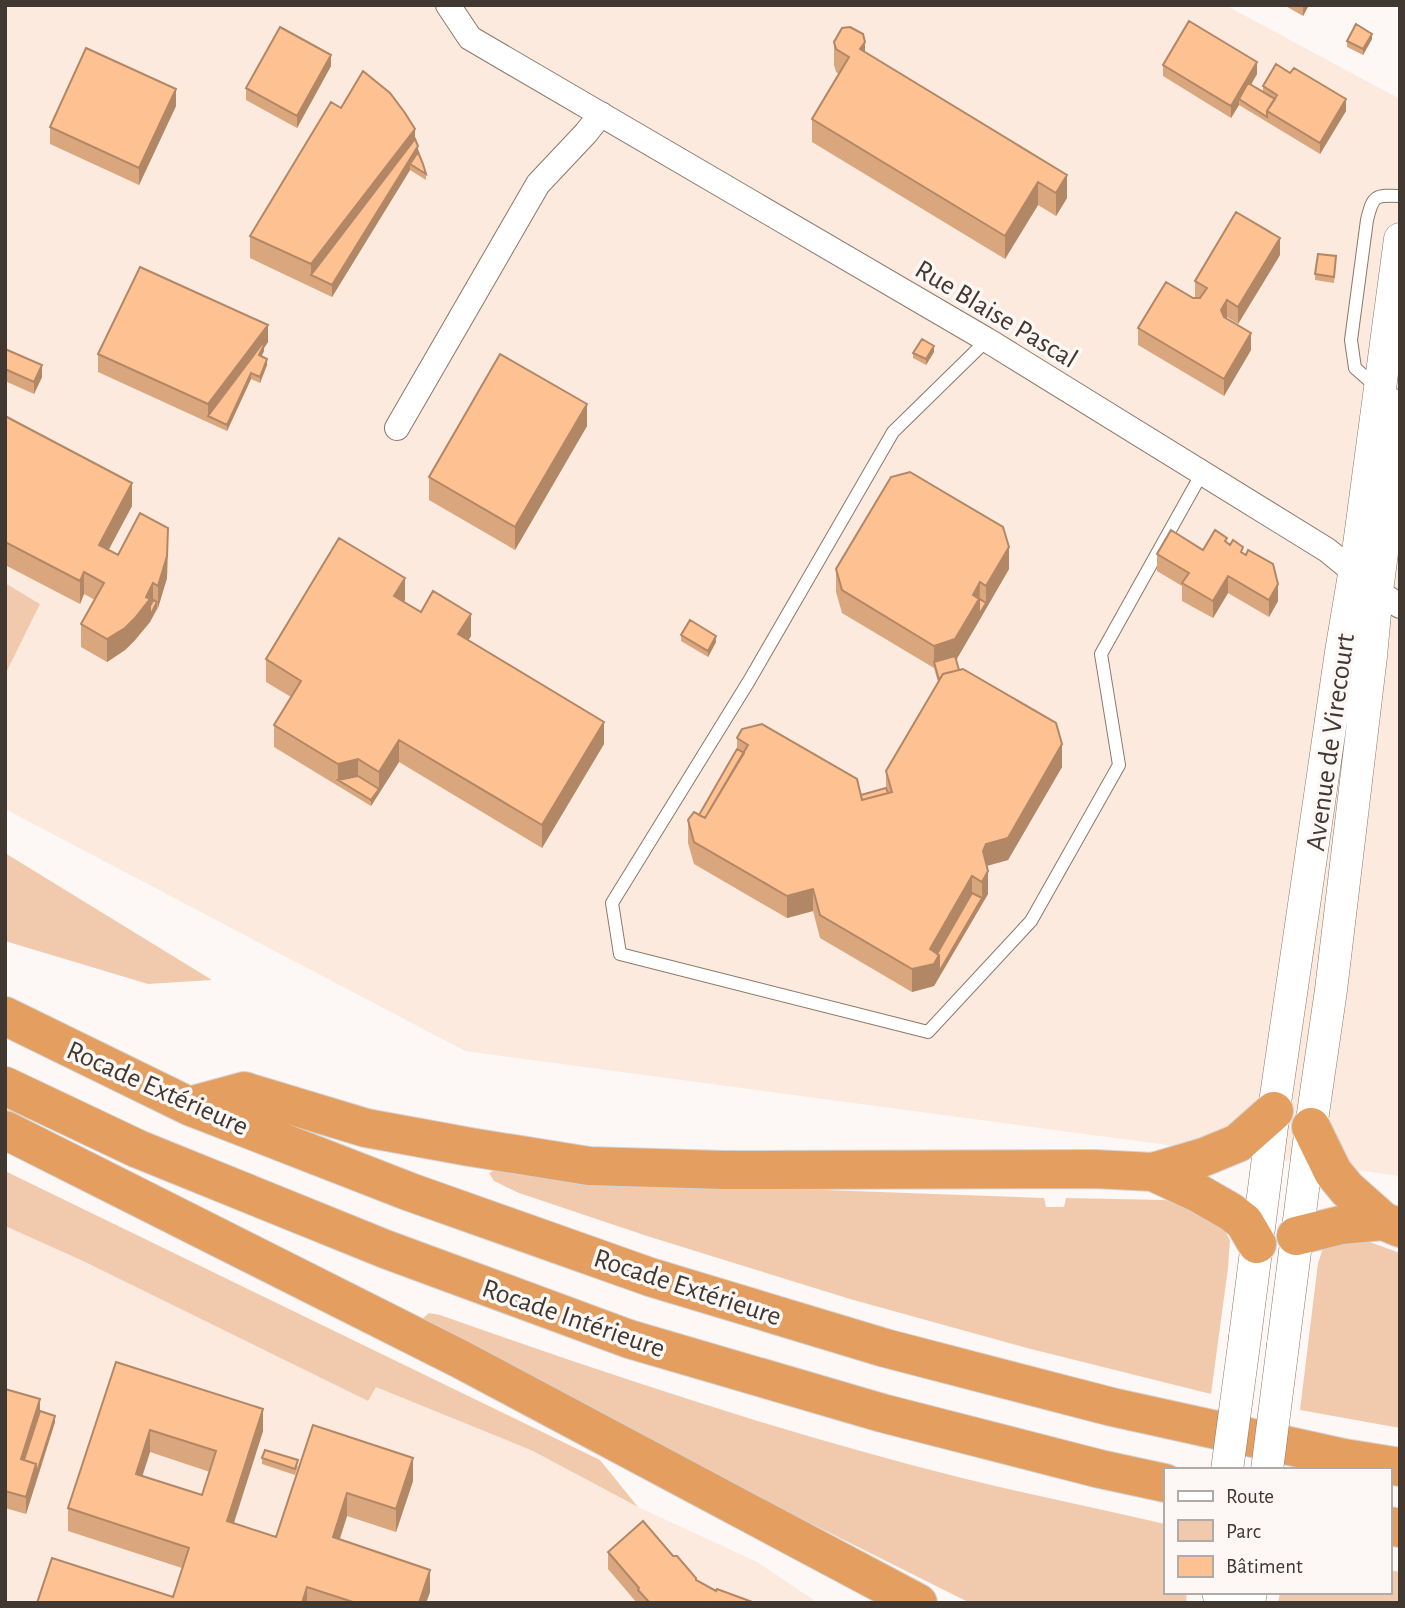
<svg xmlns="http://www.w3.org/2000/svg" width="1405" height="1608" viewBox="0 0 1405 1608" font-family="'Alegreya Sans',sans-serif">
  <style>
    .built { fill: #fbeadd }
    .green { fill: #f1caad }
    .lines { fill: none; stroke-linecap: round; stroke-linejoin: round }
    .service-casing { stroke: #8b7869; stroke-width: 14 }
    .minor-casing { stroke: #8b7869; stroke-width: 26 }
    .tertiary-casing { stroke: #8b7869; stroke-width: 33 }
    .trunk-casing { stroke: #d5d3d2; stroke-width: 40 }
    .service { stroke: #fff; stroke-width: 12 }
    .minor { stroke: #fff; stroke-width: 24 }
    .tertiary { stroke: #fff; stroke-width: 32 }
    .trunk { stroke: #e49e60; stroke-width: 38 }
    .tertiary-bridge-casing { stroke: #8b7869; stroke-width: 33; stroke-linecap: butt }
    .tertiary-bridge { stroke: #fff; stroke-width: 32 }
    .wall { fill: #daa67e; fill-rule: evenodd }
    .shaded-wall { fill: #b28766 }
    .building { fill: #fec192; stroke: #b28766; stroke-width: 2; fill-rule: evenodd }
    .labels { text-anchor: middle; stroke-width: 7; stroke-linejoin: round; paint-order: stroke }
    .street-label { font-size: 28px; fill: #403831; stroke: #fdf8f5 }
  </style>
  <rect width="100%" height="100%" fill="#fdf8f5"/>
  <path class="built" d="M5 5H1225L1400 99V1176L465 1051 5 809V675L40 604 5 583Z
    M5 1226 83 1261 368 1401 375 1386 533 1451 638 1507 757 1562 818 1603H5Z"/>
  <path class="green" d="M5 583 40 604 5 675Z
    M5 853 212 980 148 984 5 941Z
    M500 1168 683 1185 1044 1198 1046 1207H1064L1066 1198 1165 1200 1199 1207 1219 1221 1230 1240 1228 1268 1211 1394 1027 1348 850 1299 647 1236 519 1193 494 1181 489 1173Z
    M5 1171 600 1460 638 1507 533 1451 376 1387 368 1401 83 1261 5 1226Z
    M1367 1241 1400 1253V1428L1300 1410 1318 1263 1325 1242Z
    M429 1313 440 1315C611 1375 782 1433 958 1477 1026 1494 1096 1508 1165 1524V1592H1187L1186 1603H970L766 1501 422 1319Z
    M1389 1570 1400 1572V1603H1278L1280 1592H1389Z"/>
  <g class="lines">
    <defs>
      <path id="service" d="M1400 196C1375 195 1373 195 1367 220L1351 340 1355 368 1380 390 1400 397
        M987 340 893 432 749 681 612 903 620 954 928 1032 1031 921 1119 765 1101 654 1202 473"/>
      <path id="minor" d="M448 5 470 38 987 340 1327 550 1377 591 1400 606
        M397 428 538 184 586 133 601 114"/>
      <path id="tertiary" d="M1245 1337 1275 1103 1341 652 1359 545 1400 239
        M1283 1345 1311 1127 1331 990 1371 656 1377 591 1400 415
        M1218 1592 1221 1603
        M1249 1603 1251 1592"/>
      <path id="trunk" d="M5 1016 189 1106 410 1192 650 1277 885 1348 1112 1407 1344 1458 1400 1467
        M5 1086 138 1149 385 1249 629 1339 882 1413 1100 1469 1165 1483
        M189 1106 244 1091 366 1128 470 1147 589 1166 724 1170 1094 1169 1153 1172 1198 1193 1231 1212 1244 1222 1257 1244
        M1311 1127 1333 1172 1347 1189 1383 1221 1400 1228
        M5 1130 462 1360 918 1603
        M1153 1172 1204 1157 1238 1143 1274 1111
        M1296 1236 1341 1225 1383 1221
        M1389 1526 1400 1528"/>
    </defs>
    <use href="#service" class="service-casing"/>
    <use href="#minor" class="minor-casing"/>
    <use href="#tertiary" class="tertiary-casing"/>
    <use href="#trunk" class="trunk-casing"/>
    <use href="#service" class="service"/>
    <use href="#minor" class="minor"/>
    <use href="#tertiary" class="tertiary"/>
    <use href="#trunk" class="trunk"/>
    <defs>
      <path id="tertiary-bridge" d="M1227 1470 1245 1337
        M1267 1470 1283 1345"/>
    </defs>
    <use href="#tertiary-bridge" class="tertiary-bridge-casing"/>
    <use href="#tertiary-bridge" class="tertiary-bridge"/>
  </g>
  <path class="wall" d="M1284 5H1309L1303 16Z
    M1372 39 1363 55 1347 47V41Z
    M834 42 865 52 1067 198 1056 216 1038 205 1005 259 812 142V119L839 74 836 72 834 65Z
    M1163 65 1257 74 1251 85 1263 92V86L1346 111 1320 154 1239 105 1231 118 1163 76Z
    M331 66 297 128 246 100V88Z
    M176 106 139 185 50 144V127Z
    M341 108 415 139 426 174V180L410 170 332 297 250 258V236Z
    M1280 255 1238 324 1227 317 1226 318 1251 350 1224 396 1138 345V328L1195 298V281Z
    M1336 262 1334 283 1315 280V274Z
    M268 342 264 348V351L261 357 267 365 260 383 251 379 227 431 98 372V354Z
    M5 349 42 377 34 394 5 381Z
    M934 352 926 365 913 358V353Z
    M5 416 132 506 108 550 118 555 168 550 167 578 158 608 150 622 135 640 125 650 107 662 81 647V624L95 600 84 594 80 604 5 565Z
    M587 426 515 550 429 500V477Z
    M1227 543 1243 553 1278 601 1269 617 1228 593 1213 618 1182 601V586L1157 571V554L1203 550Z
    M836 569H1009L956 660 959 670 1062 767 1008 860 987 866 988 894 934 986 912 992 820 938 813 911 787 918 694 864 688 843V820L699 815 737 749V738L861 795 886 788V771L938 682 934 668 842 613 836 592Z
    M405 600 404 602 421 612 471 636 468 640 604 744 542 848 399 762 371 806 274 747V725L291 697 266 682V659Z
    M681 635 716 642 708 657 681 641Z
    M116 1362 263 1431 234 1523 276 1537 313 1425 413 1481 396 1532 347 1516 340 1539 430 1592 426 1603H37L173 1597 182 1568 68 1531V1508ZM150 1452 210 1472 202 1495 142 1476Z
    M5 1389 55 1422 26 1514 5 1508Z
    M262 1458 298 1466 295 1475 262 1464Z
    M608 1552 673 1556 696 1580 716 1591 755 1603H637L608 1569Z"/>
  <path class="shaded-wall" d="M1303 5H1309L1303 16Z
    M1372 34V39L1363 55V49Z
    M865 42V64L860 49Z
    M331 55V66L297 128V116Z
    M1257 62V74L1241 101 1239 99V105L1231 118V106Z
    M176 89V106L139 185V168Z
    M1346 99V111L1320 154V143Z
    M415 129V151L311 275V264Z
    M418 146V158L410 164V170L332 297V285Z
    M1067 175V198L1056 216V193Z
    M1038 182V205L1005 259V236Z
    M1280 238V255L1238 324V307Z
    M1227 300V317L1221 327V310Z
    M268 325V342L264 348V351L259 361 208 416V404Z
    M1251 333V350L1224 396V379Z
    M934 346V352L926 365V359Z
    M267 359V365L260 383V377Z
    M42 365V377L34 394V382Z
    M251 373V379L227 431V425Z
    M587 404V426L515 550V527Z
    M132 483V506L99 568V545Z
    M168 528 167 578 158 608V586Z
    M1009 547V569L979 621V615L986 603V586Z
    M84 572V594L80 604V581Z
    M1228 576V593L1213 618V601Z
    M405 578V600L394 618V596Z
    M980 582 979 621 955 662H934V646Z
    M153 583V606L157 602V608L150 622 135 640 125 650 107 662V639L146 597Z
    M1278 584V601L1269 617V600Z
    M471 614V636L458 657V634Z
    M716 636V642L708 657V651Z
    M604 722V744L542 848V825Z
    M399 740V762L371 806V800L379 789V772Z
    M1062 744V767L1008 860 986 866 983 851 986 844Z
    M358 759V782L338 780V764Z
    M988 871V894L934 986 912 992V969L930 949 972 876V898H982V882Z
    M813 889V911L787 918V896Z
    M40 1399V1417L22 1471 21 1459Z
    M263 1409V1431L227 1544V1521Z
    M55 1416V1422L26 1514V1497L36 1464Z
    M150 1430V1452L136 1496V1474Z
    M413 1458V1481L396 1532V1509Z
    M347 1493V1516L333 1559V1537Z
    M7 1551V1568L5 1573V1555Z
    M430 1570V1592L426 1603H419Z
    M307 1587V1603H302Z"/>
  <path class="building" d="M1189 21 1257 62 1231 106 1163 65Z
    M1356 24 1372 34 1363 49 1347 41Z
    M280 27 331 55 297 116 246 88Z
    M850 27 863 34 865 42 860 49 1067 175 1056 193 1038 182 1005 236 812 119 849 57 836 49 834 42 842 28Z
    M86 48 176 89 139 168 50 127Z
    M1276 64 1290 73 1294 68 1346 99 1320 143 1267 111 1277 95 1263 86Z
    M363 71 390 93 405 113 415 129 311 264 250 236 331 102 341 108Z
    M1248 83 1275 99 1267 111V117L1239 99Z
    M415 139 418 146 332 285 311 275Z
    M418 152 423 164 426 174 410 164Z
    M1236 212 1280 238 1238 307 1227 300 1221 310 1224 317 1251 333 1224 379 1138 328 1166 282 1193 298H1200L1207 288 1195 281Z
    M1318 254 1336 256 1334 277 1315 274Z
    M140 267 268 325 208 404 98 354Z
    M922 339 934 346 926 359 913 353Z
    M262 344 264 345 259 355 267 359 260 377 251 373 227 425 208 416Z
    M5 349 42 365 34 382 5 369Z
    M500 354 587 404 515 527 429 477Z
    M5 416 132 483 99 545 118 555 140 513 168 528 167 556 158 586 153 583 146 597 150 599 135 618 125 628 107 639 81 624 104 583 84 572 80 581 5 542Z
    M910 472 1003 527 1009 547 986 586 980 582 973 595 979 599 955 639 934 646 842 590 836 569 891 477Z
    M1171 530 1203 550 1215 530 1227 538 1225 541 1230 545 1233 540 1243 547 1241 552 1246 555 1248 550 1273 564 1278 584 1269 600 1228 576 1213 601 1182 583 1189 573 1157 554Z
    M339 538 405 578 394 596 421 612 433 591 471 614 458 634 604 722 542 825 399 740 379 772 358 759 338 764 274 725 301 681 266 659Z
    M980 599 986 603 979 615V600Z
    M153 600 157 602 150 616V606Z
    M690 620 716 636 708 651 681 635Z
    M955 656 959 670 943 674 939 680 934 662Z
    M963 669 1056 723 1062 744 1008 838 986 844 983 851 988 871 982 882 972 876 930 949 939 955 934 964 912 969 820 915 813 889 787 896 694 842 688 820 694 812 705 818 748 745 737 738 742 729 762 724 857 779 862 800 892 792 886 771 943 674Z
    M737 749 744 753 705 818 699 815Z
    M358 776 379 789 371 800 338 780Z
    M886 788 888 793 862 800 861 795Z
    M972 893 982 898 939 972V955L937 954Z
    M116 1362 263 1409 227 1521 276 1537 313 1425 413 1458 396 1509 347 1493 333 1537 430 1570 419 1603H356L307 1587 302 1603H37L52 1558 173 1597 189 1548 68 1508ZM150 1430 216 1451 202 1495 136 1474Z
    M5 1389 40 1399 21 1459 36 1464 26 1497 5 1491Z
    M40 1411 55 1416 36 1475V1464L24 1460Z
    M265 1450 298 1460 295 1469 262 1458Z
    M643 1521 673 1556H677L696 1578V1580L716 1591 717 1589 755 1603H650L638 1590 639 1588 608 1552Z"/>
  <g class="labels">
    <g class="street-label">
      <text transform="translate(997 313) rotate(31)" y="10">Rue Blaise Pascal</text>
      <text transform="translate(1329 742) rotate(-82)" y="10">Avenue de Virecourt</text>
      <text transform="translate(158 1087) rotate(24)" y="10">Rocade Extérieure</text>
      <text transform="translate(688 1286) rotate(18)" y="10">Rocade Extérieure</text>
      <text transform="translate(574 1317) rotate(19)" y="10">Rocade Intérieure</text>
    </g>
  </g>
  <rect width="1405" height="1608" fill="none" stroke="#403831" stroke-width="14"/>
  <rect x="1164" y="1468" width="228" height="126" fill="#fdf8f5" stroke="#b1aba7" stroke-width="2"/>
  <rect x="1178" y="1491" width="35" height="10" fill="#ffffff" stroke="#b1aba7" stroke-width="2"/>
  <text x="1226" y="1503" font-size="21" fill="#403831">Route</text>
  <rect x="1178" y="1520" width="35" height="21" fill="#f1caad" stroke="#b1aba7" stroke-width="2"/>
  <text x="1226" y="1538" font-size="21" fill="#403831">Parc</text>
  <rect x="1178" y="1556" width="35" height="21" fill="#fec192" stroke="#b1aba7" stroke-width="2"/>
  <text x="1226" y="1573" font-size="21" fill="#403831">Bâtiment</text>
</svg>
